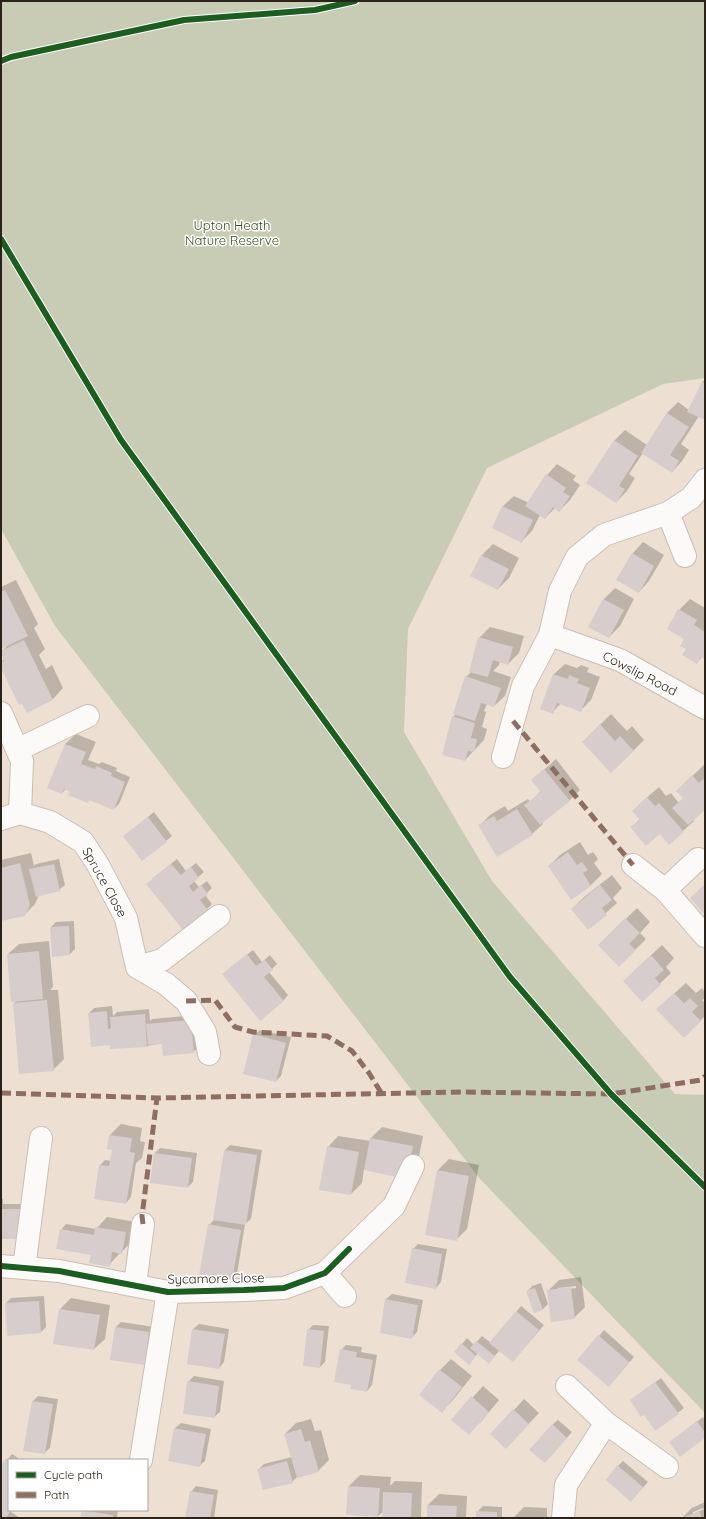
<svg xmlns="http://www.w3.org/2000/svg" width="706" height="1519" viewBox="0 0 706 1519" font-family="Quicksand,sans-serif">
  <style>
    .green { fill: #c8ccb4 }
    .shadow { fill: #0003; fill-rule: evenodd }
    .building { fill: #d6cdcc }
    .lines { fill: none; stroke-linecap: round; stroke-linejoin: round }
    .minor-casing { stroke: #c9beb4; stroke-width: 24 }
    .minor { stroke: #fcfaf8; stroke-width: 22 }
    .quiet { stroke: #8d6e63; stroke-width: 5; stroke-dasharray: 10 5; stroke-linecap: butt }
    .cycleway-casing { stroke: #fff; stroke-width: 8 }
    .cycleway { stroke: #1b5e20; stroke-width: 6 }
    .labels { text-anchor: middle; stroke-width: 3; stroke-linejoin: round; paint-order: stroke }
    .park-label { font-size: 13px; fill: #334c14; stroke: #fff }
    .street-label { font-size: 13px; fill: #2b2219; stroke: #fff }
  </style>
  <rect width="100%" height="100%" fill="#ede0d3"/>
  <path class="green" d="M1 1H705V378L663 384 487 468 408 629 404 732 492 881 675 1094 705 1095V1413L480 1179 55 626 1 529Z"/>
  <path class="shadow" d="M705 380V419L699 416 681 444 689 450 682 461 672 472 643 453 629 474 635 478 627 491 616 502 614 441 625 430 647 445 667 413 678 402 689 410 702 382Z
    M557 464 576 476 573 480 580 485 570 500 559 511 555 508 545 518 540 515 532 531 522 541 493 527 503 506 514 496 529 503 547 475Z
    M643 542 664 555 649 581 639 592 617 579 633 553Z
    M493 544 519 558 509 578 498 589 472 575 482 555Z
    M16 580 38 624 34 628 45 649 39 655 46 669 52 665 63 688 53 699 27 711 1 666V662L4 659 1 652 7 646 1 648V587Z
    M615 588 634 599 620 626 609 637 590 627 604 599Z
    M690 599 705 608V659L702 657 697 663 687 649 679 610Z
    M490 627 524 636 519 653 508 664 500 661 499 665 493 671 511 677 505 696 494 706 487 704 484 711 486 712 482 727 487 729 484 740 465 760 453 717 456 714 466 677 471 672 479 638Z
    M565 664 577 668 581 665 589 668 587 672 600 677 591 700 580 711 561 703 552 713 554 674Z
    M611 714 627 731 632 726 644 740 633 751 594 731Z
    M76 734 96 742 88 760 99 764 102 762 117 768 116 771 130 777 119 804 114 809 90 799 87 802 66 789 62 793 65 744Z
    M556 759 580 790 569 801 542 822 543 824 532 834 479 826 490 815 505 806 508 811 528 799 530 802 541 791 532 780Z
    M704 765 705 766V808L693 819 694 821 683 831 660 832 632 827 640 819 633 811 644 800 659 787 666 796 671 793 679 803 684 798 688 780Z
    M154 812 172 836 142 860 124 836Z
    M580 842 588 855 593 852 598 859 594 863 602 874 591 885 571 898 549 866 560 855Z
    M31 853 34 866 36 864 59 859 65 885 59 890 39 895 35 904 24 915 1 920V860Z
    M177 859 186 871 196 863 204 872 194 881 199 887 207 881 212 888 205 895 212 904 207 909 152 879Z
    M612 875 622 888 613 898 617 903 588 929 572 909 583 898Z
    M637 908 650 922 640 933 646 939 635 950 599 945Z
    M74 921 75 949 70 954 51 927 56 922Z
    M49 941 53 987 50 990H58L64 1059 53 1070 14 1003 18 1000 8 954 19 944Z
    M662 945 674 958 666 967 671 973 642 1001 635 970Z
    M253 950 262 962 270 955 277 964 269 972 288 995 283 1001 229 969Z
    M686 983 696 993 702 988 705 992V998L702 1000 705 1003V1016L684 1037 668 999Z
    M112 1006 113 1016 117 1012 149 1009 150 1021 152 1019 196 1015 199 1047 193 1052 162 1043 147 1046 110 1044 89 1013 94 1008Z
    M260 1030 291 1037 281 1076 276 1081 254 1035Z
    M121 1124 142 1128 140 1141 145 1142 142 1158 136 1163 131 1197 126 1203 95 1198 100 1165 105 1160 111 1161 113 1149 108 1148 110 1135Z
    M382 1127 423 1136 417 1167 364 1169 362 1183 351 1194 328 1147 338 1136 371 1141V1138Z
    M230 1145 262 1150 251 1219 245 1224 237 1274 231 1280 209 1225 214 1220 225 1150Z
    M160 1148 197 1153 193 1182 188 1187 151 1182 155 1153Z
    M449 1159 479 1165 467 1229 456 1240 426 1234 438 1170Z
    M1 1199H3V1204H36L1 1238Z
    M107 1217 136 1222 132 1242 120 1253 109 1265 92 1254 61 1230 66 1224 96 1229Z
    M418 1244 447 1249 441 1282 436 1288 413 1249Z
    M581 1277 585 1307 574 1318 548 1291 559 1280ZM576 1286V1288L558 1290V1288Z
    M541 1283 548 1304 543 1309 534 1312 527 1292 532 1286Z
    M392 1294 423 1300 417 1332 412 1337 386 1299Z
    M44 1296 46 1327 41 1332 6 1303 11 1298Z
    M71 1298 110 1305 105 1339 94 1349 60 1309Z
    M521 1306 544 1325 513 1361 500 1350 489 1362 478 1353 474 1358 456 1351 467 1338 474 1345 482 1336 491 1343Z
    M121 1322 154 1327 149 1359 144 1364 116 1327Z
    M199 1324 229 1329 224 1362 219 1368 193 1329Z
    M313 1325 329 1326 325 1362 320 1367 308 1330Z
    M604 1330 634 1357 614 1380 599 1336Z
    M346 1345 362 1347 361 1352 377 1355 372 1385 367 1391 352 1384 341 1350Z
    M451 1359 472 1376 453 1400 442 1411 421 1395 440 1370Z
    M194 1376 224 1381 220 1412 214 1417 188 1382Z
    M661 1378 684 1408 655 1430 644 1413 631 1400Z
    M483 1386 499 1400 480 1423 453 1419Z
    M38 1396 58 1399 50 1448 44 1453 24 1450 33 1401Z
    M524 1399 539 1413 506 1448 514 1410Z
    M703 1417 705 1420V1437L670 1442Z
    M311 1419 315 1431 321 1430 329 1460 318 1471 297 1477 292 1482 259 1469 264 1464 292 1457 285 1434 296 1423Z
    M558 1420 572 1432 550 1457 552 1425Z
    M181 1423 211 1429 205 1461 199 1466 175 1428Z
    M12 1454 21 1460H9V1510H12L11 1512 20 1518H1V1468Z
    M623 1461 648 1482 636 1495 618 1466Z
    M360 1475 391 1477 390 1486 395 1481 422 1482 421 1518H383L384 1511 378 1516 349 1486Z
    M196 1486 218 1490 214 1518H186L191 1492Z
    M439 1494 467 1496 466 1518H428V1505Z
    M705 1502V1518H682L692 1508ZM703 1508 704 1509 693 1514V1512Z
    M483 1506 502 1507V1518H477V1512Z
    M524 1507 547 1508V1518H513Z
    M83 1510H118L117 1518H81Z"/>
  <path class="building" d="M702 382 705 383V420L687 412Z
    M667 413 689 427 670 455 679 461 672 473 641 453Z
    M614 440 638 456 619 486 625 489 616 503 586 483Z
    M546 474 566 488 563 492 570 496 559 512 553 507 545 519 525 506Z
    M502 506 533 520 522 543 492 528Z
    M632 553 654 566 639 593 616 580Z
    M481 555 509 569 498 590 470 576Z
    M5 590 28 636 1 649V592Z
    M603 599 624 610 609 638 588 627Z
    M678 609 697 620 694 625 705 632V660L701 657 697 664 682 655 686 649 680 646 684 639 667 629Z
    M478 637 513 647 508 665 493 660 488 677 469 672Z
    M24 640 53 700 27 713 22 704 19 705 1 668V662L4 661 1 651Z
    M553 674 568 679 569 675 579 679 577 683 590 688 581 712 557 703 553 714 540 709Z
    M465 676 501 688 494 707 481 703 475 721 453 714Z
    M452 716 475 723 471 738 477 739 474 752 468 751 465 761 442 755Z
    M600 724 615 741 620 736 634 751 611 773 582 742Z
    M65 744 86 752 81 764 95 769 96 766 112 773 111 776 125 782 114 810 89 800 88 803 68 795 70 792 64 789 62 794 47 788Z
    M544 769 570 801 540 825 524 805 541 792 531 780Z
    M692 775 699 783 703 779 705 781V810L688 825 672 808 683 798 676 791Z
    M647 797 655 806 659 803 684 832 669 845 660 834 646 846 630 827 640 820 632 811Z
    M517 809 533 835 497 857 478 825 494 816 497 821Z
    M148 817 167 842 142 861 123 836Z
    M568 852 577 865 582 862 588 870 583 873 591 886 571 900 548 866Z
    M20 863 30 905 25 916 1 921V868Z
    M54 864 60 891 36 897 29 869Z
    M171 864 181 875 191 867 199 878 189 886 193 892 201 885 208 894 200 900 208 910 183 930 146 884Z
    M705 884V913L704 914 690 898Z
    M600 885 612 900 602 908 607 915 588 930 571 909Z
    M625 918 640 933 629 944 636 950 619 967 598 945Z
    M69 926 70 955 52 957 50 927Z
    M39 951 43 999 11 1002 7 954Z
    M247 954 256 966 265 960 273 970 264 977 284 1001 260 1021 222 974Z
    M651 955 664 970 655 978 661 985 642 1002 623 981Z
    M674 993 684 1003 690 998 698 1006 692 1012 701 1021 684 1038 656 1009Z
    M47 1000 54 1071 19 1074 13 1003Z
    M107 1011 108 1029 111 1028 110 1017 145 1014 147 1047 110 1049V1045L91 1047 88 1013Z
    M191 1020 194 1053 163 1056 162 1044 148 1045 146 1024Z
    M253 1034 286 1043 276 1082 243 1074Z
    M109 1135 132 1138 130 1152 135 1153 126 1204 94 1199 99 1165 109 1166 112 1150 107 1149Z
    M370 1138 413 1146 406 1179 364 1170Z
    M327 1146 359 1152 351 1195 319 1190Z
    M224 1150 257 1155 246 1225 213 1220Z
    M154 1153 192 1158 188 1188 150 1183Z
    M437 1170 469 1176 457 1241 425 1235Z
    M1 1209H31L32 1239H1Z
    M208 1224 241 1230 232 1281 199 1275Z
    M95 1227 126 1232 122 1254 112 1252 110 1267 89 1263 91 1255 56 1249 60 1229 94 1235Z
    M412 1248 442 1254 436 1289 405 1283Z
    M571 1287 575 1319 551 1322 547 1290Z
    M535 1288 543 1310 534 1313 526 1291Z
    M385 1299 418 1305 412 1339 380 1333Z
    M39 1301 41 1333 7 1336 5 1303Z
    M59 1309 100 1315 94 1350 53 1344Z
    M516 1311 539 1330 513 1362 489 1343Z
    M115 1327 149 1332 145 1365 110 1360Z
    M192 1329 225 1334 219 1369 187 1364Z
    M307 1329 324 1331 320 1368 303 1366Z
    M598 1335 629 1362 609 1387 577 1360Z
    M476 1341 495 1356 489 1364 470 1348Z
    M461 1343 476 1356 469 1365 454 1352Z
    M340 1349 357 1352 356 1357 373 1360 367 1392 350 1389 351 1385 334 1382Z
    M439 1369 462 1387 442 1413 419 1395Z
    M187 1381 219 1386 215 1418 183 1414Z
    M655 1382 679 1414 655 1431 644 1415 641 1417 630 1400Z
    M471 1396 489 1412 469 1435 451 1420Z
    M32 1401 53 1404 45 1454 23 1451Z
    M513 1409 529 1424 506 1449 490 1434Z
    M697 1421 705 1433V1438L680 1457 669 1442Z
    M552 1424 567 1438 545 1463 529 1450Z
    M174 1428 206 1434 200 1467 168 1461Z
    M301 1429 305 1442 310 1440 319 1472 297 1478 284 1434Z
    M6 1458 9 1461V1510H11L6 1518H1V1466Z
    M287 1461 293 1483 263 1490 257 1469Z
    M617 1465 643 1487 631 1502 606 1480Z
    M348 1486 380 1488 378 1517 346 1515Z
    M190 1491 214 1495 210 1518H185Z
    M383 1492 412 1493 411 1518H382Z
    M427 1505 457 1506 456 1518H427Z
    M82 1510 113 1515V1518H80Z
    M476 1511 497 1512V1518H476Z
    M699 1511 702 1518H682Z"/>
  <g class="lines">
    <defs>
      <path id="minor" d="M685 556 668 513 691 498 705 480
        M550 635 620 660 705 708
        M1 713 22 761 20 813
        M17 750 88 716
        M503 757 523 686 550 635 560 591 577 557 604 535 668 513
        M1 819 20 813 50 822 83 842 98 865 126 918 137 967
        M633 865 665 890 705 936
        M665 890 698 859
        M137 967 166 984 186 1001 205 1032 209 1054
        M137 967 162 960 219 916
        M1 1266 59 1271 168 1292 244 1290 284 1288 325 1273 394 1206 413 1166
        M24 1268 41 1138
        M325 1273 345 1296
        M135 1285 143 1224
        M567 1386 606 1423 667 1467
        M141 1460 168 1292
        M563 1518 566 1485 606 1423"/>
    </defs>
    <use href="#minor" class="minor-casing"/>
    <use href="#minor" class="minor"/>
    <path class="quiet" d="M513 721 633 865
      M186 1001 215 1000 235 1027 253 1032 327 1036 352 1051 369 1073 382 1094
      M1 1093 157 1098 461 1092 611 1094 701 1080 705 1076
      M143 1224 142 1216 157 1098"/>
    <defs>
      <path id="cycleway" d="M1 61 11 57 184 20 315 10 355 1
        M1 239 121 440 510 977 611 1094 705 1187
        M1 1266 59 1271 168 1292 244 1290 284 1288 325 1273 349 1249"/>
    </defs>
    <use href="#cycleway" class="cycleway-casing"/>
    <use href="#cycleway" class="cycleway"/>
  </g>
  <g class="labels">
    <g class="park-label">
      <text x="232" y="230">Upton Heath<tspan x="232" dy="15">Nature Reserve</tspan></text>
    </g>
    <g class="street-label">
      <text transform="translate(640 673) rotate(27)" y="5">Cowslip Road</text>
      <text transform="translate(105 882) rotate(61)" y="5">Spruce Close</text>
      <text transform="translate(216 1278) rotate(-1)" y="5">Sycamore Close</text>
    </g>
  </g>
  <rect width="706" height="1519" fill="none" stroke="#2b2219" stroke-width="4"/>
  <rect x="8" y="1459" width="140" height="52" fill="#ffffff" stroke="#aaa7a3"/>
  <rect x="16" y="1472" width="20" height="6" fill="#1b5e20" stroke="#aaa7a3"/>
  <text x="44" y="1479" font-size="12" fill="#2b2219">Cycle path</text>
  <rect x="16" y="1492" width="20" height="6" fill="#8d6e63" stroke="#aaa7a3"/>
  <text x="44" y="1499" font-size="12" fill="#2b2219">Path</text>
</svg>
